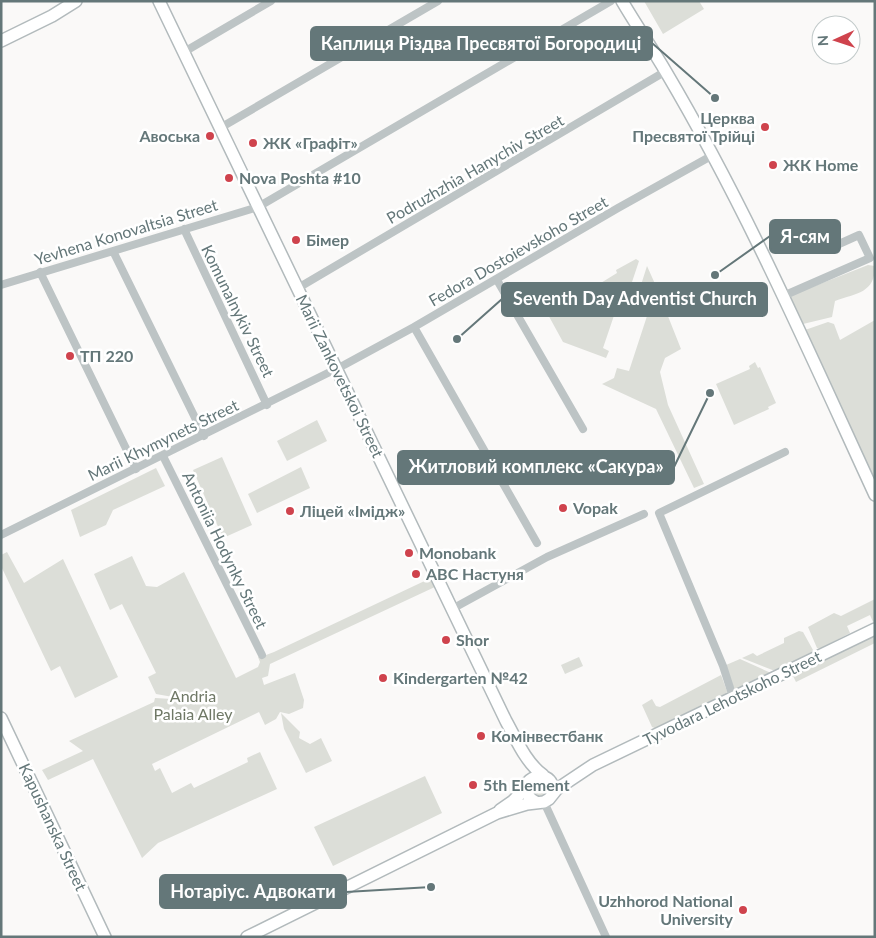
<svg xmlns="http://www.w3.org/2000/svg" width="876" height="938" viewBox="0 0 876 938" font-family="Lato,sans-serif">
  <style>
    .green { fill: #dcded8 }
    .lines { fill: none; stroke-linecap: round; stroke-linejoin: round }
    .secondary-casing { stroke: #b2babc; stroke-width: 14 }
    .street { stroke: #bdc4c5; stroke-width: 8 }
    .secondary { stroke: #fff; stroke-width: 11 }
    .poi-dot { fill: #cf434d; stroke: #fff; stroke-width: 2 }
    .labels { text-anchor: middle; stroke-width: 5; stroke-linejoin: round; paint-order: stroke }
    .poi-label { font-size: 16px; font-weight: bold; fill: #647779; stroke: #fff; text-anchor: start }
    .street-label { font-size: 16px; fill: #647779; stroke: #fff }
    .park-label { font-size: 16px; fill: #6f7866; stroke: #fff }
    .leader { fill: none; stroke: #647779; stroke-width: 2 }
    .callout-dot { fill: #647779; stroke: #fff; stroke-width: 2 }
    .callout { fill: #647779; stroke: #647779; stroke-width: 2 }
    .callout-label { font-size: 18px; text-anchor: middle; font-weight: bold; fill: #fff }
  </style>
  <rect width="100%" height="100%" fill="#faf9f8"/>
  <path class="green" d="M644 1H699L704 9 663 34Z
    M636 259 639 261 629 291 623 289 603 348 609 351 606 358 563 342 546 311 574 293 578 297 617 273 616 270Z
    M868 265 875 266C875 293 857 293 835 301L832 317 803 324 799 322 787 297Z
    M647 266 656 286 681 349 665 358 660 372 668 405 704 484 694 488 656 409 602 384 614 378 617 368 629 371 648 313 634 307Z
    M875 320V484L805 330 828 322 834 324 840 340Z
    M755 362 758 368 760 367 776 403 768 407 769 409 734 425 716 384 750 369 749 366Z
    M317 420 327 441 287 461 277 441Z
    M222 457 252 525 223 538 193 470Z
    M301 467 310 488 257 513 248 494Z
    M156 468 165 486 113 510 106 525 80 537 71 510Z
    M7 552 24 583 63 559 118 677 75 698 60 666 51 671 1 566V555Z
    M132 556 146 586 157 587 184 572 236 678 258 667 260 662 258 657 263 655H266L274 652 433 577 437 586 270 664 268 676 262 678 264 685 295 673 304 700 303 708 289 714 280 712 276 719 265 725 259 712 152 764 155 771 160 768 172 793 191 783 194 788 248 762 247 758 260 752 277 789 158 843 142 858 93 759 48 780 42 770 83 751 69 741 154 702 155 698 172 699 173 697 156 694 148 677 156 673 122 604 110 610 94 574Z
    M875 599V621L873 622 870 615 847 626 850 633 820 649 817 648 808 627 834 613 841 616Z
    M799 631 803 632 813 650 811 653 775 671 742 658 753 653 757 656 784 643V638Z
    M875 633V643L796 682 792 674Z
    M579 657 583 666 565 674 561 665Z
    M740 659 771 673 736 690 734 689 726 665Z
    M721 675 727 691 726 696 657 729 652 727 642 705 652 699 656 706 660 707Z
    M281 713 300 732 299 738 310 744 321 738 332 761 306 773 284 729Z
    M425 776 442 813 333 866 314 827Z
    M534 781 546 782 548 793 541 798 533 796 530 787Z"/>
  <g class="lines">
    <defs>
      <path id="secondary" d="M159 1 506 721C516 739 526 763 543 775
        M622 1C636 25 652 48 666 72 746 207 809 352 875 495
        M1 41 52 16 76 1
        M1 718 105 937
        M536 802C527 798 525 791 528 782 539 770 557 778 552 795
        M500 810 513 801 527 787
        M247 937 497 813 527 804 544 802 549 799 557 789 593 765 875 629"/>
    </defs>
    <use href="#secondary" class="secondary-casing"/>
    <path class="street" d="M184 52 271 1
      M220 128 438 1
      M184 229 267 405
      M113 251 204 436
      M40 272 136 469
      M497 280 583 429
      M1 285 258 207 611 1
      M298 288 666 71
      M783 296 870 258 859 235 839 244
      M414 327 537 543
      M163 456 262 655
      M1 535 344 365 414 327 618 208 713 155
      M452 609 547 557 644 514
      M733 697 723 666 659 513 785 452
      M544 802 606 937"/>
    <use href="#secondary" class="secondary"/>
  </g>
  <g class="poi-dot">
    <circle cx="765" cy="127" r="5"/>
    <circle cx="210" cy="136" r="5"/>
    <circle cx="253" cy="143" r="5"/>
    <circle cx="773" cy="165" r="5"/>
    <circle cx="229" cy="178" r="5"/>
    <circle cx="296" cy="240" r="5"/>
    <circle cx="70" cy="356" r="5"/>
    <circle cx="563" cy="508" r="5"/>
    <circle cx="290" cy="511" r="5"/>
    <circle cx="409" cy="553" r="5"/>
    <circle cx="416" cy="574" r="5"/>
    <circle cx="446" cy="640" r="5"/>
    <circle cx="383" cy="678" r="5"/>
    <circle cx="481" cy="736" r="5"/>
    <circle cx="473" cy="785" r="5"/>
    <circle cx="743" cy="910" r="5"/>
  </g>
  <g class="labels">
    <g class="poi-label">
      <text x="755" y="124" text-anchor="end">Церква<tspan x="755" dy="18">Пресвятої Трійці</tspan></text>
      <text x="200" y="142" text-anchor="end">Авоська</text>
      <text x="263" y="149">ЖК «Графіт»</text>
      <text x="783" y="171">ЖК Home</text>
      <text x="239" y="184">Nova Poshta #10</text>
      <text x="306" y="246">Бімер</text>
      <text x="80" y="362">ТП 220</text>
      <text x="573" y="514">Vopak</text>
      <text x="300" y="517">Ліцей «Імідж»</text>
      <text x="419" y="559">Monobank</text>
      <text x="426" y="580">ABC Настуня</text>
      <text x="456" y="646">Shor</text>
      <text x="393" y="684">Kindergarten №42</text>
      <text x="491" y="742">Комінвестбанк</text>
      <text x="483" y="791">5th Element</text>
      <text x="733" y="907" text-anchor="end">Uzhhorod National<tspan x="733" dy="18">University</tspan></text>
    </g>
    <g class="street-label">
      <text transform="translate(475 169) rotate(-30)" y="6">Podruzhzhia Hanychiv Street</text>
      <text transform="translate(126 232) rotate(-17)" y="6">Yevhena Konovaltsia Street</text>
      <text transform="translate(518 251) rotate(-30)" y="6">Fedora Dostoievskoho Street</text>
      <text transform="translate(238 311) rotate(64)" y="6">Komunalnykiv Street</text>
      <text transform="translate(340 376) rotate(64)" y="6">Marii Zankovetskoi Street</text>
      <text transform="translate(163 440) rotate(-26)" y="6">Marii Khymynets Street</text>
      <text transform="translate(225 550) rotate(64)" y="6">Antoniia Hodynky Street</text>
      <text transform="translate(732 698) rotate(-26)" y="6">Tyvodara Lehotskoho Street</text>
      <text transform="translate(53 827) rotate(65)" y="6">Kapushanska Street</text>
    </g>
    <g class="park-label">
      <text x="193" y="702">Andria<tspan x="193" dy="18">Palaia Alley</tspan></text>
    </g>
  </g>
  <path class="leader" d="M715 98L652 43M715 275L770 236M457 339L502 299M710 393L674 467M431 887L346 892"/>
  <g class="callout-dot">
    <circle cx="715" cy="98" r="5"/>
    <circle cx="715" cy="275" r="5"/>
    <circle cx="457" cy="339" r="5"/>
    <circle cx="710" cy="393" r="5"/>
    <circle cx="431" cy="887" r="5"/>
  </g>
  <g class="callout">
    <rect x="311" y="27" width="341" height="33" rx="5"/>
    <rect x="770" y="220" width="70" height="33" rx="5"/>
    <rect x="502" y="283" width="265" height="33" rx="5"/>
    <rect x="398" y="451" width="276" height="33" rx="5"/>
    <rect x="160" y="875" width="186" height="33" rx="5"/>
  </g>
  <g class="callout-label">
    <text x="481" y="50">Каплиця Різдва Пресвятої Богородиці</text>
    <text x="805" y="243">Я-сям</text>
    <text x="635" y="305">Seventh Day Adventist Church</text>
    <text x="536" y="473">Житловий комплекс «Сакура»</text>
    <text x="253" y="898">Нотаріус. Адвокати</text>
  </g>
  <rect width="876" height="938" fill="none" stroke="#647779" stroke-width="5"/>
  <g transform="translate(836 40) rotate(267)"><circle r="24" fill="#ffffff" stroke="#c1c9c9"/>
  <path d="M0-4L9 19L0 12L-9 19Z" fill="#cf434d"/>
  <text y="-8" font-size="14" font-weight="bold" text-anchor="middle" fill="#647779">N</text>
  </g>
</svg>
